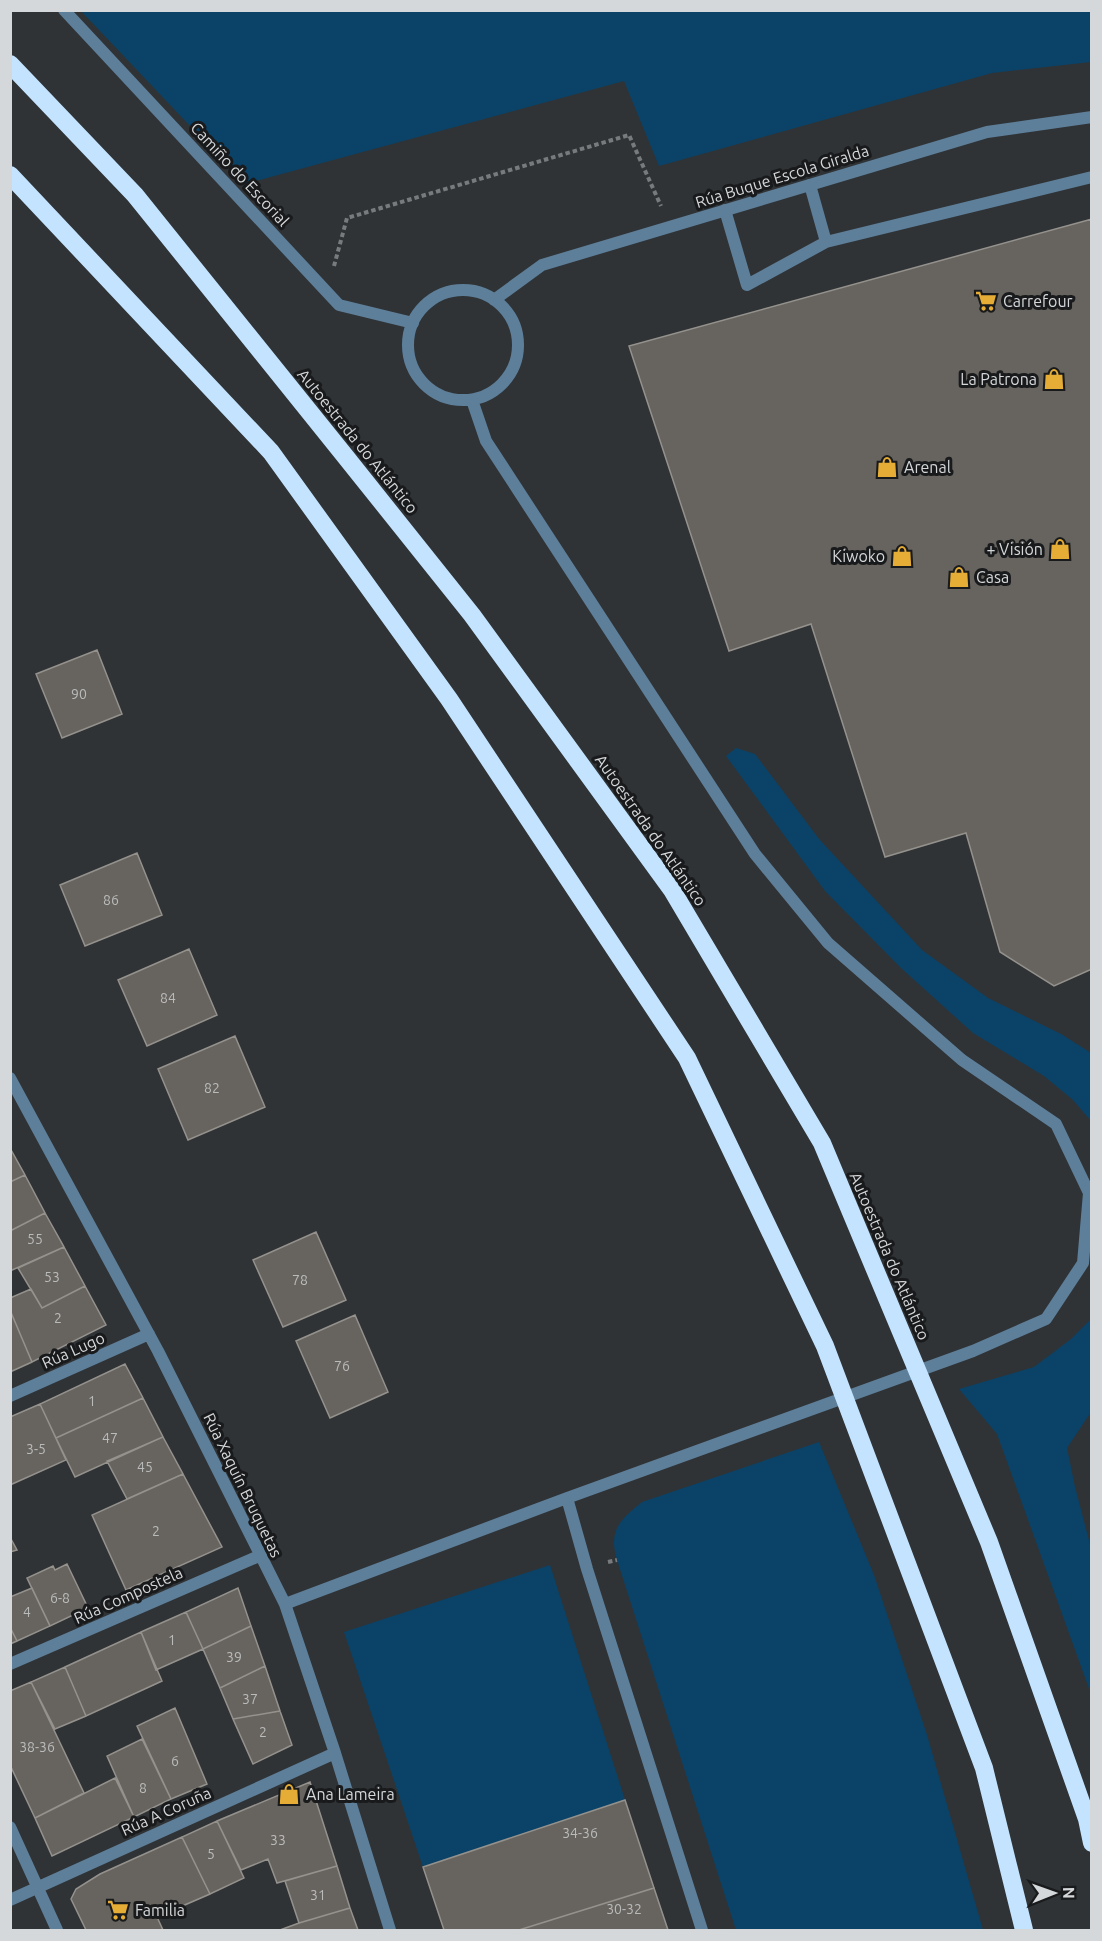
<svg xmlns="http://www.w3.org/2000/svg" width="1102" height="1941" viewBox="0 0 1102 1941" font-family="Ubuntu,sans-serif">
  <style>
    .green { fill: #0b4368 }
    .building { fill: #67645f; stroke: #95928d; stroke-width: 1.5 }
    .lines { fill: none; stroke-linecap: round; stroke-linejoin: round }
    .path { stroke: #787b7e; stroke-width: 4; stroke-dasharray: 4.5 3; stroke-linecap: butt }
    .service { stroke: #5e7f9a; stroke-width: 12 }
    .minor { stroke: #5e7f9a; stroke-width: 12 }
    .motorway { stroke: #c3e3fe; stroke-width: 18 }
    .labels { text-anchor: middle; stroke-width: 6; stroke-linejoin: round; paint-order: stroke }
    .number-label { font-size: 14px; fill: #babbbb }
    .street-label { font-size: 16px; fill: #d5d8da; stroke: #191a1c }
    .poi-label { font-size: 16px; fill: #d5d8da; stroke: #191a1c; text-anchor: start }
  </style>
  <rect width="100%" height="100%" fill="#2f3336"/>
  <path class="green" d="M81 11H1091V62L992 73 659 166 624 81 245 184Z
    M736 748 755 754 819 839 922 950 988 998 1061 1034 1091 1053V1121L1073 1100 1044 1076 973 1033 901 968 825 891 726 756Z
    M1091 1319V1412L1067 1448 1075 1487 1091 1548V1694L997 1434 959 1389 1034 1367 1071 1339Z
    M819 1442 874 1575 927 1735 983 1930H736L617 1560C608 1530 620 1520 642 1502Z
    M550 1565 625 1800 423 1867 344 1632Z"/>
  <path class="building" d="M1092 219V969L1054 986 1000 952 966 833 885 857 811 624 729 651 629 346Z
    M97 650 122 714 62 738 36 674Z
    M137 853 162 915 85 946 60 885Z
    M189 949 217 1015 147 1046 118 980Z
    M235 1036 265 1107 188 1140 158 1069Z
    M10 1148 25 1175 10 1182Z
    M25 1175 45 1213 10 1231V1182Z
    M45 1213 64 1247 10 1271V1231Z
    M316 1232 346 1300 283 1327 253 1260Z
    M64 1247 85 1286 42 1308 18 1268Z
    M85 1286 106 1325 32 1362 10 1310V1298L31 1289 42 1308Z
    M10 1310 32 1362 10 1372Z
    M355 1315 388 1392 330 1418 296 1341Z
    M125 1364 143 1398 56 1438 40 1404Z
    M143 1398 163 1437 75 1477 56 1438Z
    M40 1404 66 1460 10 1485V1417Z
    M163 1437 183 1474 127 1499 107 1461Z
    M183 1474 222 1547 126 1590 92 1515Z
    M10 1537 17 1550 10 1552Z
    M67 1564 88 1608 50 1626 27 1578 53 1566 55 1570Z
    M32 1588 50 1626 17 1641 10 1627V1597Z
    M238 1588 251 1626 203 1649 186 1612Z
    M186 1612 203 1649 156 1670 141 1632Z
    M251 1626 265 1666 220 1688 203 1649Z
    M10 1627 17 1641 10 1644Z
    M141 1632 162 1681 86 1716 65 1667Z
    M265 1666 280 1711 233 1719 220 1688Z
    M65 1667 86 1716 55 1729 31 1682Z
    M31 1682 84 1793 35 1818 10 1765V1691Z
    M175 1708 207 1784 171 1799 137 1726Z
    M280 1711 292 1745 253 1764 233 1719Z
    M142 1739 171 1799 134 1817 107 1756Z
    M115 1778 134 1817 52 1856 35 1818Z
    M310 1782 337 1866 277 1883 268 1859 241 1870 217 1821Z
    M625 1800 654 1888 519 1930H444L423 1867Z
    M217 1821 244 1878 210 1894 182 1837Z
    M182 1837 210 1894 157 1917 163 1930H86L71 1899 76 1889 100 1874Z
    M337 1866 350 1908 299 1923 285 1881Z
    M654 1888 668 1930H519Z
    M350 1908 358 1930H280L299 1923Z"/>
  <g class="lines">
    <path class="path" d="M334 266 347 218 629 135 661 206
      M608 1562 617 1560"/>
    <path class="service" d="M810 185 826 242 1092 177
      M725 210 747 285 826 242"/>
    <path class="minor" d="M64 10 339 305 413 323
      M408 345a55 55 0 1 1 110 0a55 55 0 1 1-110 0Z
      M494 300 542 265 987 132 1092 117
      M10 1078 158 1351 285 1604 335 1753 390 1930
      M10 1396 149 1334
      M567 1498 587 1569 702 1930
      M285 1604 567 1498 973 1351 1046 1319 1083 1263 1089 1193 1056 1124 962 1060 828 943 755 854 486 441 472 400
      M10 1664 259 1556
      M10 1827 57 1930
      M10 1900 335 1753"/>
    <path class="motorway" d="M10 64 135 195 345 456 472 615 672 890 822 1143 989 1542 1087 1819 1092 1843
      M10 175 271 452 449 699 687 1058 825 1346 984 1768 1024 1930"/>
  </g>
  <defs>
    <symbol id="supermarket-bare" viewBox="-9 -9 18 18"><path d="M-6-5.5h2.5l.6 2H6L4.5 2H-2.5L-4.4-4H-6ZM-1.5 3.2a1.3 1.3 0 1 0 .1 0ZM3 3.2a1.3 1.3 0 1 0 .1 0Z" fill="#e6ad36" stroke="#191a1c" stroke-width="2.5" paint-order="stroke"/></symbol>
    <symbol id="shop-bare" viewBox="-9 -9 18 18"><path d="M-5-2.5h2.3a2.7 3.5 0 0 1 5.4 0H5L5.5 6h-11ZM-1.5-2.5h3a1.5 2.3 0 0 0-3 0Z" fill="#e6ad36" stroke="#191a1c" stroke-width="2.5" paint-order="stroke"/></symbol>
  </defs>
  <g fill-rule="evenodd">
    <use href="#supermarket-bare" x="971" y="286" width="30" height="30"/>
    <use href="#shop-bare" x="1039" y="364" width="30" height="30"/>
    <use href="#shop-bare" x="872" y="452" width="30" height="30"/>
    <use href="#shop-bare" x="1045" y="534" width="30" height="30"/>
    <use href="#shop-bare" x="887" y="541" width="30" height="30"/>
    <use href="#shop-bare" x="944" y="562" width="30" height="30"/>
    <use href="#shop-bare" x="274" y="1779" width="30" height="30"/>
    <use href="#supermarket-bare" x="103" y="1895" width="30" height="30"/>
  </g>
  <g class="labels">
    <g class="number-label">
      <text x="79" y="699">90</text>
      <text x="111" y="905">86</text>
      <text x="168" y="1003">84</text>
      <text x="212" y="1093">82</text>
      <text x="35" y="1244">55</text>
      <text x="52" y="1282">53</text>
      <text x="300" y="1285">78</text>
      <text x="58" y="1323">2</text>
      <text x="342" y="1371">76</text>
      <text x="92" y="1406">1</text>
      <text x="110" y="1443">47</text>
      <text x="36" y="1454">3-5</text>
      <text x="145" y="1472">45</text>
      <text x="156" y="1536">2</text>
      <text x="60" y="1603">6-8</text>
      <text x="27" y="1617">4</text>
      <text x="172" y="1645">1</text>
      <text x="234" y="1662">39</text>
      <text x="250" y="1704">37</text>
      <text x="263" y="1737">2</text>
      <text x="37" y="1752">38-36</text>
      <text x="175" y="1766">6</text>
      <text x="143" y="1793">8</text>
      <text x="580" y="1838">34-36</text>
      <text x="278" y="1845">33</text>
      <text x="211" y="1859">5</text>
      <text x="318" y="1900">31</text>
      <text x="624" y="1914">30-32</text>
    </g>
    <g class="street-label">
      <text transform="translate(240 174) rotate(47)" y="6">Camiño do Escorial</text>
      <text transform="translate(782 176) rotate(-17)" y="6">Rúa Buque Escola Giralda</text>
      <text transform="translate(358 441) rotate(51)" y="6">Autoestrada do Atlántico</text>
      <text transform="translate(651 830) rotate(55)" y="6">Autoestrada do Atlántico</text>
      <text transform="translate(890 1256) rotate(67)" y="6">Autoestrada do Atlántico</text>
      <text transform="translate(73 1350) rotate(-24)" y="6">Rúa Lugo</text>
      <text transform="translate(243 1485) rotate(64)" y="6">Rúa Xaquín Bruquetas</text>
      <text transform="translate(128 1595) rotate(-24)" y="6">Rúa Compostela</text>
      <text transform="translate(166 1811) rotate(-24)" y="6">Rúa A Coruña</text>
    </g>
    <g class="poi-label">
      <text x="1003" y="307">Carrefour</text>
      <text x="1037" y="385" text-anchor="end">La Patrona</text>
      <text x="904" y="473">Arenal</text>
      <text x="1043" y="555" text-anchor="end">+ Visión</text>
      <text x="885" y="562" text-anchor="end">Kiwoko</text>
      <text x="976" y="583">Casa</text>
      <text x="306" y="1800">Ana Lameira</text>
      <text x="135" y="1916">Familia</text>
    </g>
  </g>
  <rect width="1102" height="1941" fill="none" stroke="#d5d8da" stroke-width="24"/>
  <g transform="translate(1054 1893) rotate(89)" stroke="#191a1c" stroke-width="4.5" paint-order="stroke">
  <path d="M0-4.5L10 22L0 15L-10 22Z" fill="#d5d8da"/>
  <text y="-9" font-size="16" font-weight="bold" text-anchor="middle" fill="#d5d8da">N</text>
  </g>
</svg>
